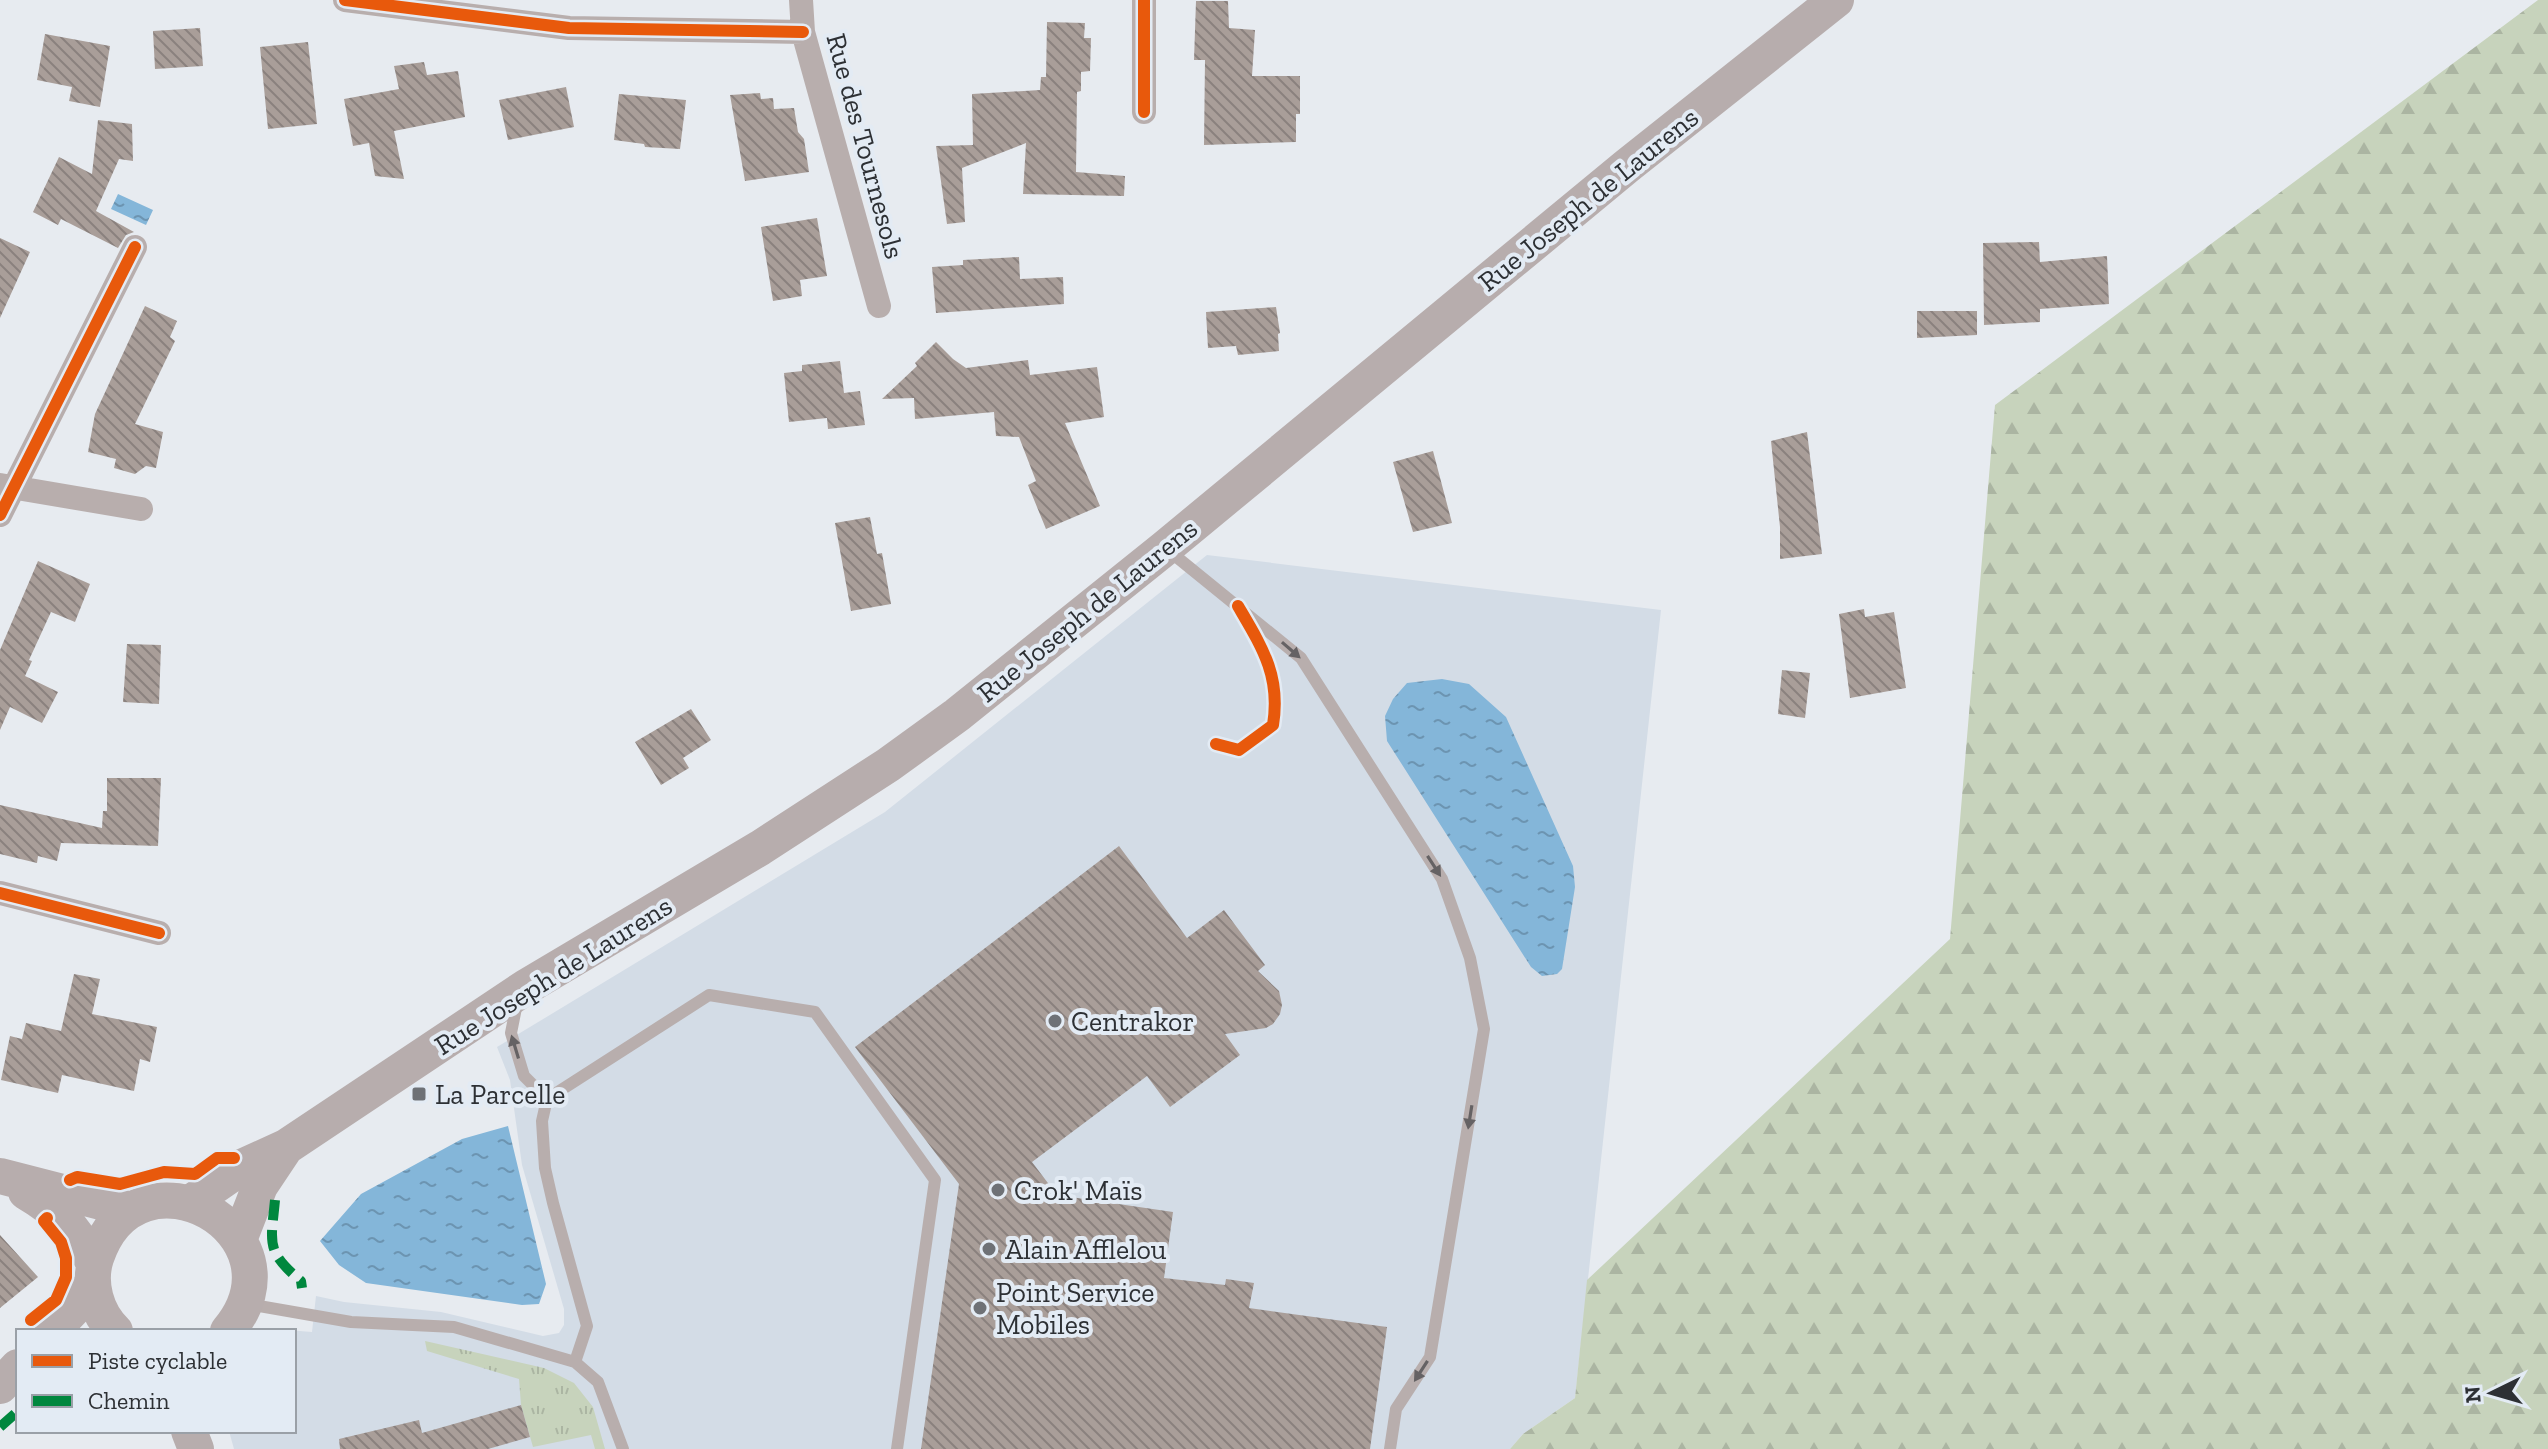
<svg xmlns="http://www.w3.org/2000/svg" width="2548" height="1449" viewBox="0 0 2548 1449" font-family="'Zilla Slab',serif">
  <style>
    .built { fill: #d3dce6 }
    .grass { fill: url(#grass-tufts) }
    .forest { fill: url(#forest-firs) }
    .water { fill: url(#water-ripples) }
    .building { fill: url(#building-back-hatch) }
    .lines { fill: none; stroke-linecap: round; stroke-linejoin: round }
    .service { stroke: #b8aead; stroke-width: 12 }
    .minor { stroke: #b8aead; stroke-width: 24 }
    .secondary { stroke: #b7adad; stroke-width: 36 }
    .quiet { stroke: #00873e; stroke-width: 10; stroke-dasharray: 20 10; stroke-linecap: butt }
    .cycleway-casing { stroke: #e3ebf4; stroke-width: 17 }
    .cycleway { stroke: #e8590c; stroke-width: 12 }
    .oneway { fill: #656264 }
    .poi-dot { fill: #6e7176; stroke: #e3ebf4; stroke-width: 3 }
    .labels { text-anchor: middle; stroke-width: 8; stroke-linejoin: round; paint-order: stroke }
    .street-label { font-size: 28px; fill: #2d3034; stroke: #e3ebf4 }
    .poi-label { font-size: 28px; fill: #2d3034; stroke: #e3ebf4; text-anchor: start }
  </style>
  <defs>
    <pattern id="grass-tufts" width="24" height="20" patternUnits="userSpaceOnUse" patternTransform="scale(2)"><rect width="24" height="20" fill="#c7d3bc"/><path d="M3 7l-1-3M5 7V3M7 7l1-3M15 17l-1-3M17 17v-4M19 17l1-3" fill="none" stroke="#abb5a2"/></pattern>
    <pattern id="forest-firs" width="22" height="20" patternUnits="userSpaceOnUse" patternTransform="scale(2)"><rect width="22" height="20" fill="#c7d3bc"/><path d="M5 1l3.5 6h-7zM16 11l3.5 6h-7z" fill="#abb5a2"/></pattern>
    <pattern id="water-ripples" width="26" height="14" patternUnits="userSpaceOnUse" patternTransform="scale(2)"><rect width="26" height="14" fill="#84b6d9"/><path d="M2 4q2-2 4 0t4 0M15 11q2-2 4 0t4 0" fill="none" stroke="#6c94b1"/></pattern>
    <pattern id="building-back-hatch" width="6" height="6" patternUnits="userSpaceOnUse" patternTransform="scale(2)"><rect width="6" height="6" fill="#a99e99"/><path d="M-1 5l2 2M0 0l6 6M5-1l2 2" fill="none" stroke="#8a817e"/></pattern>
  </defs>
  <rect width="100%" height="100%" fill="#e7ebf0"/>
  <path class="built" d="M1207 555 1661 610 1575 1398 1523 1434 1510 1449H234L229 1431H294V1331H265L275 1329 312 1332 316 1296 344 1302 441 1312 543 1336 559 1333 564 1325V1309L522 1165 510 1080 497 1047 885 812Z"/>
  <path class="grass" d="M425 1341 544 1368 574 1383 593 1407 605 1449H595L591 1435 533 1447 521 1405 519 1379 427 1351Z"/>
  <path class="forest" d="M2538 0H2548V1449H1510L1523 1434 1575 1398 1587 1280 1950 939 1995 405Z"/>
  <path class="water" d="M118 194 153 210 146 225 111 209Z
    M1442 679 1469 684 1506 717 1573 866 1575 887 1562 969 1557 974 1542 976 1531 967 1387 741 1385 716 1393 699 1407 683Z
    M508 1126 546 1284 539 1304 522 1305 366 1283 339 1265 320 1241 361 1194 462 1139Z"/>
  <path class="building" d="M1196 1H1228L1229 28 1255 30 1252 76H1300V114H1296V142L1204 145 1205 60H1194Z
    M1047 22 1085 23 1084 38H1091L1090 71 1081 72V91L1077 92 1076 172 1125 176 1124 196 1023 194 1026 143 962 168 965 222 947 224 936 146 973 145 972 94 1040 90 1041 77H1046Z
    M200 28 203 66 155 69 153 31Z
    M45 34 110 46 100 107 69 101 72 87 37 80Z
    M308 42 317 124 268 129 260 47Z
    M424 62 427 75 458 71 465 117 394 131 404 179 375 176 369 143 353 146 344 99 399 89 394 66Z
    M566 87 574 127 508 140 499 100Z
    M760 93 761 99 773 98 774 109 794 108 798 132 804 139 809 172 745 181 730 95Z
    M619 94 686 100 680 149 645 147 644 144 614 140Z
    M98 120 132 124 133 161 119 159 96 211 134 232 126 235 118 248 61 219 58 225 33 212 59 157 92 174Z
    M817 218 827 276 800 280 802 296 773 301 761 227Z
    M0 238 30 252 0 318Z
    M2039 242 2040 262 2107 256 2109 304 2040 309V322L1984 325 1983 243Z
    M1019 257 1020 279 1063 277 1064 304 936 313 932 267 963 265V260Z
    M145 306 177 321 170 337 175 341 135 424 163 432 156 468 146 466 135 474 114 468 116 459 88 452 95 414Z
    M1276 307 1280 333 1278 334 1279 351 1238 355 1236 346 1208 348 1206 312Z
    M1917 311H1977V335L1917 338Z
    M936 342 953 359 966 368 1028 360 1030 375 1097 367 1104 417 1065 423 1100 506 1046 529 1028 485 1036 481 1019 437 996 436 994 412 915 419 914 398 882 399 917 366 915 363Z
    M840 361 844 393 860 391 865 425 828 429 827 418 789 422 784 373 802 371V365Z
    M1807 432 1822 554 1780 559V527L1771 441Z
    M1433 451 1452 523 1413 532 1393 462Z
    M870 517 877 554 882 553 891 604 851 611 835 523Z
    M38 561 90 584 75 622 51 612 29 660 32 661 25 676 58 692 42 723 10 707 0 730V650Z
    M1864 609 1865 617 1894 612 1906 688 1850 698 1839 614Z
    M127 644 161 645 159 704 123 702Z
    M1782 670 1810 673 1805 718 1778 714Z
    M691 709 711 740 683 758 689 768 661 785 635 742Z
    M107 778H161L158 846 61 843 57 861 38 856 37 863 0 854V805L102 828 103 811H107Z
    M1119 846 1187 938 1224 910 1265 965 1258 971 1279 991 1282 1005 1280 1014 1273 1024 1266 1028 1225 1034 1240 1055 1170 1107 1147 1076 1032 1162 1057 1195 1173 1212 1164 1278 1225 1285 1226 1279 1254 1283 1249 1308 1387 1327 1370 1449H921L959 1184 855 1047Z
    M74 974 100 979 92 1014 157 1027 150 1062 140 1059 134 1091 62 1075 58 1093 1 1080 10 1036 22 1039 26 1023 61 1031Z
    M0 1235 38 1277 0 1308Z
    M521 1405 530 1437 488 1449H340L339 1439 419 1420 422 1433Z"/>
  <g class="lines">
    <path class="service" d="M1168 550 1301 658 1442 879 1470 958 1484 1029 1430 1357 1396 1409 1390 1449
      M517 1003 511 1033 524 1076 547 1099
      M248 1304 351 1322 454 1327 575 1362 598 1382 623 1449
      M575 1362 587 1326 553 1203 545 1168 542 1121 547 1099 709 995 815 1012 935 1180 897 1449"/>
    <path class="minor" d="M345 0 569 28 803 32
      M801 0 803 32 879 306
      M1144 112V0
      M0 485 141 509
      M0 515 135 247
      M0 893 159 933"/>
    <path class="secondary" d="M0 1176 132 1210
      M26 1192C60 1212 74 1228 94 1263
      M190 1203 242 1167 286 1147 526 987 760 848 888 765 957 715 1165 548 1627 166 1836 0
      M239 1240 260 1186 286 1147
      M52 1331 73 1309 93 1282
      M115 1331C96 1313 88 1283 96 1258 137 1135 310 1233 228 1331
      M0 1386 18 1367
      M189 1431 196 1449"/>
    <path class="quiet" d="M275 1200C271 1243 265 1251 301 1281L302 1288
      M0 1427 18 1411"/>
    <defs>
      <path id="cycleway" d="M345 0 569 28 803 32
        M1144 112V0
        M0 515 135 247
        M1216 744 1239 750 1273 725C1281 676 1262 647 1238 606
        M0 893 159 933
        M70 1180 77 1177 120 1184 164 1172 195 1174 217 1158H234
        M31 1320 56 1300 66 1277V1258L61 1242 44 1221 47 1218"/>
    </defs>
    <use href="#cycleway" class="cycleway-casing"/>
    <use href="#cycleway" class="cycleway"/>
  </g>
  <defs><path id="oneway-solid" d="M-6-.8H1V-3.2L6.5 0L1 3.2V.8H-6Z" transform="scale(2)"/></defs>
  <g class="oneway">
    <use href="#oneway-solid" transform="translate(1291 650) rotate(41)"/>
    <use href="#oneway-solid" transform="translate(1434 866) rotate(57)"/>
    <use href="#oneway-solid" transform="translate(515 1047) rotate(-107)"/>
    <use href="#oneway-solid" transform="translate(1470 1117) rotate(99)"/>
    <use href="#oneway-solid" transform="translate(1421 1371) rotate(123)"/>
  </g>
  <g class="poi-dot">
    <circle cx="1055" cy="1021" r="8"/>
    <rect x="411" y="1086" width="16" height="16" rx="4"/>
    <circle cx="998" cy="1190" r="8"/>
    <circle cx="989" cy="1249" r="8"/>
    <circle cx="980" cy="1308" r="8"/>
  </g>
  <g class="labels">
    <g class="street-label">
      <text transform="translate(866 146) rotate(75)" y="10">Rue des Tournesols</text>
      <text transform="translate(1588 199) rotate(-39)" y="10">Rue Joseph de Laurens</text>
      <text transform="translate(1087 610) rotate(-39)" y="10">Rue Joseph de Laurens</text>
      <text transform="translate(553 975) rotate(-32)" y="10">Rue Joseph de Laurens</text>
    </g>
    <g class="poi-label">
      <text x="1071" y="1031">Centrakor</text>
      <text x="435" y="1104">La Parcelle</text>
      <text x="1014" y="1200">Crok' Maïs</text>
      <text x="1005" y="1259">Alain Afflelou</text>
      <text x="996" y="1302">Point Service<tspan x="996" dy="32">Mobiles</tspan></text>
    </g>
  </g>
  <rect x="16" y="1329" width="280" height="104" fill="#e3ebf4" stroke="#9aa0a7" stroke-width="2"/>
  <rect x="32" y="1355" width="40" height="12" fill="#e8590c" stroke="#9aa0a7" stroke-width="2"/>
  <text x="88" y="1369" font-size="24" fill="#2d3034">Piste cyclable</text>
  <rect x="32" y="1395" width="40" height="12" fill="#00873e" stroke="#9aa0a7" stroke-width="2"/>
  <text x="88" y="1409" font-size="24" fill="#2d3034">Chemin</text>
  <g transform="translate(2492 1393) rotate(265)" stroke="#e3ebf4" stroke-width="6" paint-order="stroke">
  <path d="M0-6L14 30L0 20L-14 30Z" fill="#2d3034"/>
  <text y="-12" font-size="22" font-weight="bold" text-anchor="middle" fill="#2d3034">N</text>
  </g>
</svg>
